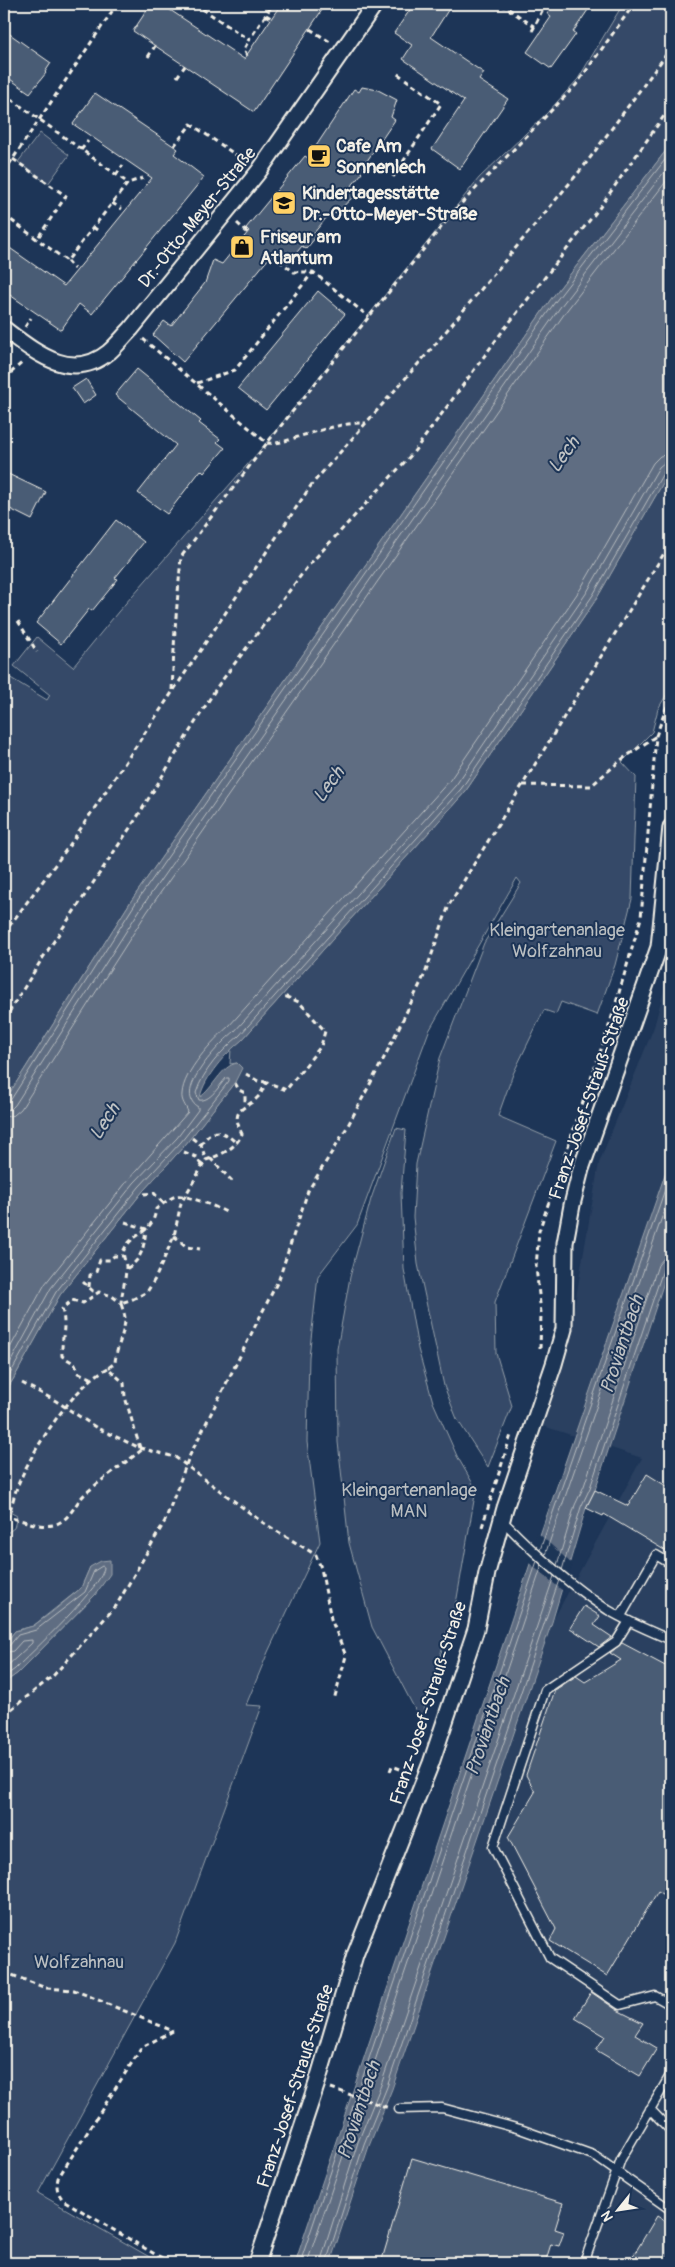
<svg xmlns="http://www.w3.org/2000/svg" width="675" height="2267" viewBox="0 0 675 2267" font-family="Pangolin,sans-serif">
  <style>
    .built { fill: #2a4060 }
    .green { fill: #354a67; stroke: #949ea8 }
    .water { fill: #5e6d82; stroke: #9aa2ab }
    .pier { fill: #1d3557 }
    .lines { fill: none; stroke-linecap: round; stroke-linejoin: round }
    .shore { stroke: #b8bcbf; stroke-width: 1 }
    .building { fill: #485b74; stroke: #f4f1e8 }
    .lane-casing { stroke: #f4f1e8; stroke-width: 11 }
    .street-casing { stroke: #f4f1e8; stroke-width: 19 }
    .path { stroke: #f4f1e8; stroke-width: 3; stroke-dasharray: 5 4; stroke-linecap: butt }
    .lane { stroke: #1d3557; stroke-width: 8 }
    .street { stroke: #1d3557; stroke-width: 15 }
    .labels { text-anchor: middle; stroke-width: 4; stroke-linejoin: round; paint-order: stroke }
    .poi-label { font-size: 18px; font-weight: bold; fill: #f4f1e8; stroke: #1d3557; text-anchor: start }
    .street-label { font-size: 18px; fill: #f4f1e8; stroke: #1d3557 }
    .park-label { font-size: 18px; fill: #bbbfc1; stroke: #1d3557 }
    .water-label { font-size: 19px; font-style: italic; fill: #c0c3c4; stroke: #1d3557 }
  </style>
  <rect width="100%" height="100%" fill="#1d3557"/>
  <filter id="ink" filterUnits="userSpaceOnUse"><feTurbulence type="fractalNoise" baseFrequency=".02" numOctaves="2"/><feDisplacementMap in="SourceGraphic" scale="10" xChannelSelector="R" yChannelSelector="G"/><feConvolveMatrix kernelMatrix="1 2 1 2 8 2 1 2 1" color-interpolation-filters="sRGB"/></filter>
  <g filter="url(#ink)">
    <path class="built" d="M671 964V2263H330L369 2146 392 2089 552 1622 642 1458 537 1424 565 1362 599 1163 654 1027Z"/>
    <path class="green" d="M623 4H671V144L551 299 131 901 4 1102V674L47 700 50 695 14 666 37 637 73 667 118 612 261 449 479 178 547 113 578 79Z
      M40 133 69 155 48 184 18 162Z
      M671 469V687L658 709 652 732 622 762 636 777 632 899 615 965 597 1015 561 1002 556 1014 544 1010 513 1074 498 1116 556 1141 495 1302 496 1353 512 1406 488 1467 457 1419 444 1386 418 1264 413 1217 416 1164 440 1058 484 943 521 883 517 878 429 1031 357 1225 318 1276 309 1357 307 1442 320 1542 268 1652 246 1705 262 1706 175 1943 38 2193 160 2263H4V1683L18 1673 95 1595 90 1567 81 1588 33 1626 15 1631 4 1645V1535L14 1528 17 1516 6 1510 4 1512V1394L14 1378 60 1295 143 1191 185 1145 235 1082 237 1063 230 1064 231 1049 242 1040 465 792 597 598Z
      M396 1128 406 1130 401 1193 404 1269 418 1349 433 1402 457 1456 476 1489 457 1598 421 1721 372 1627 349 1543 338 1442 337 1349 350 1277 371 1199Z"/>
    <path class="water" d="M671 144V469L597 598 465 792 242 1040C225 1054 205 1076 200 1097 213 1089 221 1066 237 1063L242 1068 235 1082 185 1145 143 1191 60 1295 14 1378 4 1394V1102L131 901 551 299Z
      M671 1157V1261L595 1490 586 1508 552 1622 392 2089 369 2146 330 2263H295L531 1561Z
      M110 1560V1574L95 1595 18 1673 4 1683V1645L15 1631 33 1626 52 1612 81 1588 90 1567 101 1561Z"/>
    <path class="pier" d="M538 1533 572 1564 563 1591 528 1562Z"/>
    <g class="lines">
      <path class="shore" d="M4 1104 10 1101 135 904 555 302 671 152
        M4 1110 11 1109 15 1105 141 908 561 306 671 163
        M4 1117 14 1115 21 1109 147 912 567 310 671 175
        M4 1359 45 1284 129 1179 188 1112C186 1106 181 1101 182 1094 183 1072 213 1040 229 1026L450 780 581 588 653 463 660 456 671 454
        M4 1374 51 1288 134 1183 177 1138 198 1110V1107C172 1092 220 1043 234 1032L456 785 587 592 659 467 665 462 671 461
        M4 1385 56 1292 139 1187 181 1142 229 1081V1078H226C219 1086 210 1102 199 1100L196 1093C203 1071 221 1051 239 1036L461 789 593 595 665 470 671 467
        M540 1550 671 1172
        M545 1555 671 1191
        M557 1565 575 1505 584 1486 658 1265 664 1258 671 1257
        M562 1570 581 1507 590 1488 664 1267 671 1263
        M4 1647 9 1646 18 1635 36 1630 85 1592 94 1571 102 1566 104 1567C106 1583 30 1654 15 1669L4 1677
        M4 1653 13 1651 22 1641 32 1640V1643L4 1669
        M300 2263 537 1561
        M307 2263 542 1565
        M320 2263 358 2142 381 2085 554 1576
        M326 2263 364 2144 387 2087 559 1580"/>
    </g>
    <path class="building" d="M151 4H161L244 59 281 4H326L254 112 133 31Z
      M414 4H452L431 37 484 73 479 80 508 99 460 169 432 149 464 101 403 59 412 45 394 33Z
      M554 4H592L573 32 576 34 551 69 527 52 551 17 547 14Z
      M4 30 51 63 45 72 46 73 30 93 4 75Z
      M362 87 378 90 397 100 391 117 395 120 360 171 362 173 350 188 356 194 335 214 332 211 313 234 316 237 306 249 302 246 288 263 274 252 183 362 153 335 164 321 171 326 205 283 213 260 222 264 249 231 246 228 305 156 308 158 354 89 359 92Z
      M95 93 178 149 174 154 204 177 92 314 79 304 61 330 4 291V244L64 286 152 178 73 124Z
      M318 291 345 314 266 410 238 388Z
      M137 369 201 421 199 423 220 439 217 442 225 448 204 473 201 470 167 514 138 493 176 445 115 395Z
      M86 379 96 395 83 404 72 388Z
      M4 472 46 492 32 520 4 506Z
      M116 520 144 542 115 578 118 579 92 611 89 609 61 644 36 623Z
      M647 1474 671 1489V1554L604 1514 603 1516 586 1508 595 1490 628 1506Z
      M584 1606 600 1616 594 1625 612 1637 599 1647 570 1628Z
      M622 1643 671 1669V1899L658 1891 607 1976 550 1941 556 1929 508 1837 535 1792 526 1775 555 1690 576 1676 585 1682 621 1660 610 1653Z
      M591 1992 617 2010 643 2023 635 2035 657 2048 640 2076 596 2050 605 2036 575 2018Z
      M412 2158 563 2203 555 2229 564 2232 559 2246 551 2244 545 2263H381Z
      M657 2216 671 2225V2263H629Z"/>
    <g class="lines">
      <defs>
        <path id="lane" d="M659 947 671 950
          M502 1520C534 1553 569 1585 608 1610 628 1622 650 1631 671 1640
          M621 1616 656 1555 671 1564
          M629 1621 616 1642 545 1690 493 1847 550 1958 620 2005 655 1996 671 2005
          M399 2109 442 2108 520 2129 593 2155 671 2210
          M650 2109 671 2131
          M584 2263 621 2159 671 2074"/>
        <path id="street" d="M4 329C35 352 71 383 109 352 117 345 124 336 131 329L259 171 375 4
          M257 2263 317 2083 355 1955 431 1763 476 1629 487 1573 505 1508 554 1364 564 1329 565 1243 572 1205 581 1169 659 947 671 827"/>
      </defs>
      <use href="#lane" class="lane-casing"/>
      <use href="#street" class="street-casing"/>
      <path class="path" d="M195 4 249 40 273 4
        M501 4 535 27
        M266 15 271 18
        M310 29 330 42
        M532 31C538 21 540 13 546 4
        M247 56 244 49 249 40
        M148 57 155 46
        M177 77 185 66
        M4 94 128 183
        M174 146 191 124 246 162
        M81 150 88 141
        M13 159 66 196 37 239
        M4 160 9 164
        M4 172 117 4
        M116 175 123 165
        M393 177 441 104 395 72
        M112 203 122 209
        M4 215 67 261 128 183 143 178
        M237 223 250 235
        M93 227 100 232
        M272 255 294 272H313L369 317
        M67 261 74 269
        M25 327 31 318
        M143 339 267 443C280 444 288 440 301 436 322 430 345 422 366 423
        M4 379 24 361
        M197 383 235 370 313 272
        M18 621 37 652
        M172 690 175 629 181 557 267 443 456 209 576 85 634 4
        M523 785 591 786 621 760 656 736
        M4 933 69 846 312 484 427 354 584 166 671 48
        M4 1020 42 959 136 819 217 687 308 566 413 453 502 332 600 207 671 106
        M246 1074 258 1081 267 1082
        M235 1083 239 1090 245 1093V1104
        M192 1138 201 1145 206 1160
        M201 1145C212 1126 224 1130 237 1144
        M184 1152 196 1157 202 1166
        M210 1158 233 1182
        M144 1194 154 1193 164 1204
        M125 1222 146 1229C144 1247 142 1260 126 1269
        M174 1236 187 1247 200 1249
        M83 1282 93 1291 98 1292
        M89 1287 90 1275 96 1272 100 1260H110L114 1256H124
        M540 1349 541 1313 536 1267 539 1231 610 1023 641 918 656 736 671 695
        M108 1368C75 1385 37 1443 21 1478 15 1490 12 1505 8 1518 23 1519 38 1528 53 1525 70 1521 74 1504 85 1494 103 1478 124 1464 143 1449
        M91 1378 79 1373 75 1364 62 1356C61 1338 67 1328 62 1309L72 1300 83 1303 99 1292 112 1296 121 1303C122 1291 126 1279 126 1267 126 1261 121 1254 125 1248 134 1232 153 1234 156 1209 162 1205 170 1197 177 1196 185 1194 219 1208 226 1212
        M22 1383 56 1401 97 1428 140 1448 175 1457 262 1522 316 1555 321 1568 331 1619 346 1656 334 1700
        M140 1448 125 1397 124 1383 108 1368 115 1363C116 1348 125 1332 125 1319 125 1314 122 1308 121 1303L133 1299 147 1292 155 1279 174 1236 181 1203 206 1160C221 1155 235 1149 242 1134 229 1107 245 1111 259 1096 262 1092 264 1086 267 1082L286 1090 321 1046 325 1031 299 1002 284 996
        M4 1521 8 1518
        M482 1527 511 1435
        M4 1715 53 1676 116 1606 165 1521 189 1457 279 1279 308 1191 346 1129 385 1056 425 974 449 905 671 542
        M390 1771 392 1766 411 1773
        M4 1972 46 1988 74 1990 173 2031
        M173 2031 142 2047 58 2178C56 2188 57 2192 63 2200L158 2256 175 2263
        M331 2088 389 2108
        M192 2263 196 2261"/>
      <use href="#lane" class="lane"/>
      <use href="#street" class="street"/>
    </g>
  </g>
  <defs>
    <symbol id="cafe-square" viewBox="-11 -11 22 22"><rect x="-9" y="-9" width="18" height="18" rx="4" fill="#ffd166" stroke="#1d3557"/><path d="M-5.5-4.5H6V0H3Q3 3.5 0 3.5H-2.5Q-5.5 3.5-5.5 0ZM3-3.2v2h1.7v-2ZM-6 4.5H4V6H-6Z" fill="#111"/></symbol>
    <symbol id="school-square" viewBox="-11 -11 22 22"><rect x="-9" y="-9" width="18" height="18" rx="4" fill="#ffd166" stroke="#1d3557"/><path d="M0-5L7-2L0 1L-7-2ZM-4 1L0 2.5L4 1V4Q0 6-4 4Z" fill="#111"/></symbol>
    <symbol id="shop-square" viewBox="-11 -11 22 22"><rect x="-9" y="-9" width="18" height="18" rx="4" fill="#ffd166" stroke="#1d3557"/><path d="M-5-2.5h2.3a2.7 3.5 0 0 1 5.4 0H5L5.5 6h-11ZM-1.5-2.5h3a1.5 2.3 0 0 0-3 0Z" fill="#111"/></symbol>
  </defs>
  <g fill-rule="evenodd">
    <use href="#cafe-square" x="305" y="142" width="28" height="28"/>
    <use href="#school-square" x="270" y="189" width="28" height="28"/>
    <use href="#shop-square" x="228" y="233" width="28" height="28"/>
  </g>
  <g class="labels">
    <g class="poi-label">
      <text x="336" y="152">Cafe Am<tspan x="336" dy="21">Sonnenlech</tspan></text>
      <text x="302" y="199">Kindertagesstätte<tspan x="302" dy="21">Dr.-Otto-Meyer-Straße</tspan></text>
      <text x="260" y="243">Friseur am<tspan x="260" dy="21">Atlantum</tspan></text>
    </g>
    <g class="street-label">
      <text transform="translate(197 217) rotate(-51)" y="6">Dr.-Otto-Meyer-Straße</text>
      <text transform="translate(589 1098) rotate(-71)" y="6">Franz-Josef-Strauß-Straße</text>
      <text transform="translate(428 1703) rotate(-72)" y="6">Franz-Josef-Strauß-Straße</text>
      <text transform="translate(295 2086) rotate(-72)" y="6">Franz-Josef-Strauß-Straße</text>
    </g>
    <g class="park-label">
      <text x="557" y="936">Kleingartenanlage<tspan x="557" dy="21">Wolfzahnau</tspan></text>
      <text x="409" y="1496">Kleingartenanlage<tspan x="409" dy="21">MAN</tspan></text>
      <text x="79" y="1968">Wolfzahnau</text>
    </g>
    <g class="water-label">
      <text transform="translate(563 454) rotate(-54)" y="7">Lech</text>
      <text transform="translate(328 784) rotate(-54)" y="7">Lech</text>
      <text transform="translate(104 1121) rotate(-57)" y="7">Lech</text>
      <text transform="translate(621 1344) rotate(-72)" y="7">Proviantbach</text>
      <text transform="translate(487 1726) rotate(-71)" y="7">Proviantbach</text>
      <text transform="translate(358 2110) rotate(-72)" y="7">Proviantbach</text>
    </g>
  </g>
  <rect width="675" height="2267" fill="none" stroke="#1d3557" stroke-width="20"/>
  <rect x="10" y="10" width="655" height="2247" fill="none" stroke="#f4f1e8" stroke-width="2" filter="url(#ink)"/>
  <g transform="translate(618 2210) rotate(240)" stroke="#1d3557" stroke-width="4" paint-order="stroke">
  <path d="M0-4L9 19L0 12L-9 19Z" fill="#f4f1e8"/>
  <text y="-8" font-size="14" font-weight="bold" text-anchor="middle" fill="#f4f1e8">N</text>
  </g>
</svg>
